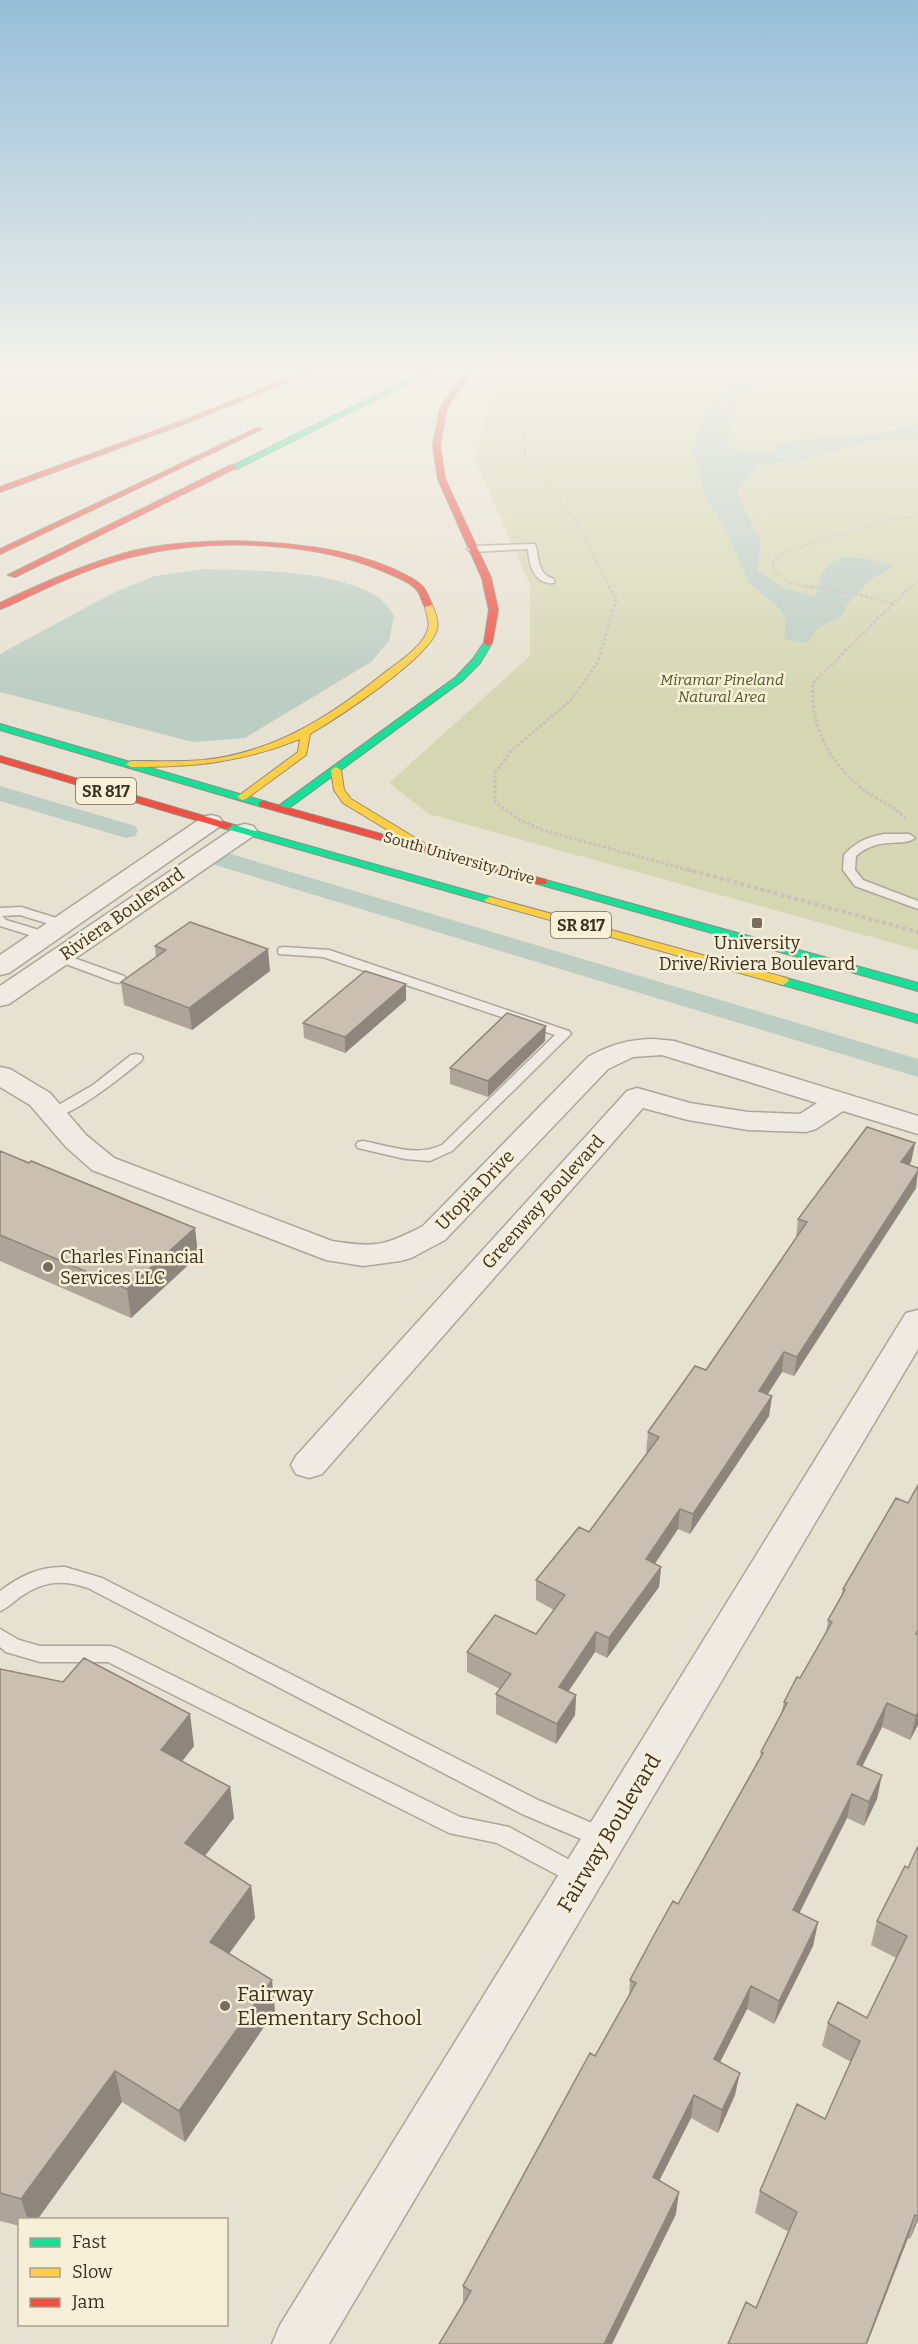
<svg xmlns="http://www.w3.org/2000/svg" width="918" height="2344" viewBox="0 0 918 2344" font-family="Bitter,serif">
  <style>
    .green { fill: #d5d7b3 }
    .water { fill: #bccdc3 }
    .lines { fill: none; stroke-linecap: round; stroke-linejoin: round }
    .canal { fill: #bccdc3; fill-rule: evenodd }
    .lane-casing { stroke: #aca699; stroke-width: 3 }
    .street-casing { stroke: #aca699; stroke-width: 3 }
    .fast-casing { stroke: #928b80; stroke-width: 2 }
    .slow-casing { stroke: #928b80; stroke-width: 2 }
    .jam-casing { stroke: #928b80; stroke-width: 2 }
    .path-far2 { stroke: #c8c2b9; stroke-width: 2; stroke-dasharray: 2 1.5; stroke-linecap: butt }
    .path-far1 { stroke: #c8c2b9; stroke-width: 3; stroke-dasharray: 3 2; stroke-linecap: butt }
    .path { stroke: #c8c2b9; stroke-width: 4; stroke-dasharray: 4 3; stroke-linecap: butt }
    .lane { fill: #efebe3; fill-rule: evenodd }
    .street { fill: #efebe3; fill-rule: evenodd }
    .fast { fill: #16e098; fill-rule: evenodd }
    .slow { fill: #ffcf43; fill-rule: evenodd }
    .jam { fill: #f24e42; fill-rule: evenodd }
    .wall { fill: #afa498 }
    .shaded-wall { fill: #8e867c }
    .building { fill: #cbbfb1; stroke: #8e867c; stroke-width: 1.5 }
    .poi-dot { fill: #786d5e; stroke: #f7efd8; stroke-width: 2 }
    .labels { text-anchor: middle; stroke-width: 5; stroke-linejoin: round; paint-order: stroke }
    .far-park-label { font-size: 15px; font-style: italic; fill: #4b5926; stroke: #f7efd8 }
    .far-street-label { font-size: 15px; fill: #3c2f20; stroke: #f7efd8 }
    .shield { fill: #f7efd8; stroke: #746957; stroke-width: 1.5 }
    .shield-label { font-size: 16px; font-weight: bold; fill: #3c2f20 }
    .street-label { font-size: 18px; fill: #3c2f20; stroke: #f7efd8 }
    .poi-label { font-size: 18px; fill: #3c2f20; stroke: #f7efd8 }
    .near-street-label { font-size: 21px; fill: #3c2f20; stroke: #f7efd8 }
    .near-poi-label { font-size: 21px; fill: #3c2f20; stroke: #f7efd8; text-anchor: start }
  </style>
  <rect width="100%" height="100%" fill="#e7e1d1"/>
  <path class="green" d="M522 370H918V950L429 814 389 783 530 656V585L475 459 492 396Z"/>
  <path class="water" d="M770 370H806L736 396 727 448 761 453 773 451 778 443 825 437 851 438 918 425V437L871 441 796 462 759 464 737 492 760 541 758 571 785 589 816 596C818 589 819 578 823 572 838 547 874 560 895 567L871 579 849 602 841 617 820 626 807 643 784 639 786 620 781 610 748 582 726 530 705 498 698 463 692 454 703 419 731 385Z
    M204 569C257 571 327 569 375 595 382 599 389 609 394 615L389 641 371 662 245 738 193 742 0 692V654L111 594 155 576Z"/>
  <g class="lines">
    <path class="canal" d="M0 786 135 826 138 831 135 836 126 838 0 801Z
      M224 852 918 1059V1077L215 865 211 860 215 855Z"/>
    <defs>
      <path id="lane" d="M535 544C540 559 536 573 554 579V583C534 585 529 565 528 549L471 552 467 549 471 546Z
        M884 834H909L915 838C903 848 880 835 856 856L855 870 863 880 918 901V909L855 886 843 870 844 855C855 842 868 837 884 834Z
        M21 907 66 921 68 924 62 928 20 915 2 916 6 920 49 933 51 936 49 939 45 940 0 926V908Z
        M284 947 329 950 569 1031 571 1034 452 1151 430 1161 405 1159 358 1148 356 1145 358 1142 363 1141C390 1146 416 1157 442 1145L555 1035 323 957 279 954 278 951 279 948Z
        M60 953 124 976 126 979 119 983 114 982 55 960 54 957 55 954Z
        M136 1054 141 1055 143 1058 141 1061C125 1074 67 1122 48 1117L46 1114 48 1111 93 1085 131 1055Z
        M65 1567 102 1578 538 1800 613 1832 616 1839 613 1846 605 1849 522 1814 88 1588C62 1579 43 1581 20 1597 13 1602 8 1608 0 1611V1591C20 1576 40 1566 65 1567Z
        M0 1629 19 1640 40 1646H110L117 1648 460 1817 509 1827 588 1870 591 1877 588 1884 580 1887 497 1843 449 1833 108 1662H40L6 1652 0 1647Z"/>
      <path id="street" d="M211 815 219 817 223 822 219 827 9 973 0 975V955L203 817Z
        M245 824 253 826 257 831 253 836 9 1004 0 1006V986L237 826Z
        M654 1039 674 1041 918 1116V1134L843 1111 816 1129 806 1132 748 1130 688 1120 643 1108 322 1474 309 1478 296 1474 291 1465 296 1456 627 1091 637 1088 690 1103 748 1112 800 1114 817 1103 662 1055 633 1057 608 1069 445 1240 411 1258 400 1261 363 1266 326 1260 92 1170 66 1147 30 1105 0 1087V1067L10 1069 50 1093 86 1135 114 1158 332 1241C375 1248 384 1246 423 1226L588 1057C609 1045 630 1039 654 1039Z
        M918 1310V1349L329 2344H272L280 2325 906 1313Z"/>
      <path id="fast" d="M426 370H435L237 469 230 467Z
        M485 641 492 643 480 663 462 681 285 811H277V807L456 677 473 659Z
        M0 724 267 802 268 804 267 806H259L0 730Z
        M227 823 494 898 496 900 494 902H486L223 828 222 826Z
        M542 879 918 983V991L538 884 537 882Z
        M783 977 918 1015V1023L779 984 777 981 779 978Z"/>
      <path id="slow" d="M425 603H431C435 611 439 621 437 630 428 659 337 718 310 734L306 755 246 799 242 800 237 797 298 752 300 739C240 763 194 767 131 767L126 764 131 761C155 761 180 762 204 760 275 752 329 717 383 674 397 663 423 647 428 629 431 620 424 611 425 603Z
        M336 767 341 770 344 790 351 799 427 845V849H419L343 803 334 790 331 770Z
        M490 897 787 978 789 981 783 985 779 984 486 902 484 900Z"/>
      <path id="jam" d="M308 370H317L189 422 0 492V487L185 420Z
        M467 370H473L447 408 440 445 445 479 491 578 498 610 492 643 488 646 484 643 489 610 482 578 438 479 433 445 440 408Z
        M257 428 262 429 0 554V549Z
        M231 465 238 467 15 577 8 575Z
        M234 541C288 543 343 547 393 569 403 574 414 578 421 585 427 590 429 598 432 605L425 607C422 602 421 595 417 590 411 582 399 578 390 574 318 541 213 537 135 556 103 563 72 576 42 590 28 596 14 604 0 609V603C43 583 87 563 133 551 166 543 200 542 234 541Z
        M0 756 231 824 232 826 227 829 223 828 0 762Z
        M263 801 546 880 547 882 546 884H538L259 806V802Z"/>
    </defs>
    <use href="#lane" class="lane-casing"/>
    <use href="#street" class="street-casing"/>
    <use href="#fast" class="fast-casing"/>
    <use href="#slow" class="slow-casing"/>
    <use href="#jam" class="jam-casing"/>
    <path class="path-far2" d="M570 370 539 393 525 409V459L574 518 610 588
      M813 588C795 585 775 580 772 561L785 552 886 520 918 516
      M910 588 918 580"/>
    <path class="path-far1" d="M609 586 616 600 598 662 570 701 511 751 495 773V802L518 819 542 830 692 871
      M806 586 861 595 893 604
      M906 819C895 807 880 801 867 792 832 768 809 726 813 683L911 586"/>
    <path class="path" d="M686 869 918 932"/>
    <use href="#lane" class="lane"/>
    <use href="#street" class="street"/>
    <use href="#fast" class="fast"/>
    <use href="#slow" class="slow"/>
    <use href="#jam" class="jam"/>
  </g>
  <path class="wall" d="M155 946 270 971 192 1030 124 1005 121 982 156 957Z
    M406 984V1000L345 1053 304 1038 303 1023Z
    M545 1041 488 1097 450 1084V1068Z
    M915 1143 911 1162 909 1165 916 1188 794 1376 782 1372 767 1394 772 1396 769 1416 690 1534 678 1529 655 1564 661 1567 659 1587 607 1658 595 1652 568 1691 576 1695 575 1715 556 1744 496 1714V1694L500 1689 467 1672V1652L536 1634 554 1610 536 1600V1580L589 1532 648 1452H646L648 1432 706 1370 796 1238 798 1219Z
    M0 1151 195 1228 198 1256 131 1318 0 1261Z
    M918 1485V1725L910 1740 882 1727 862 1766 877 1799 864 1826 847 1818 799 1913 818 1922 813 1946 774 2024 747 2009 720 2062 735 2095 718 2133 691 2118 659 2181 676 2214 612 2344H439L463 2304V2286L595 2056 629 1996 630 1980 678 1904 760 1757 761 1752 781 1714 784 1702 800 1678 826 1633 828 1620 841 1596 843 1589 908 1503Z
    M0 1669 194 1746 182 1761 230 1787 234 1818 205 1856 251 1886 255 1918 229 1954 275 2011 185 2142 122 2102 37 2220H20V2226L0 2221Z
    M918 1846V2220L910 2239 908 2238 867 2344H728L756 2308 789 2232 755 2213 760 2191 825 2119 851 2062 822 2046 828 2023 867 2018 896 1958 871 1945 877 1921 908 1868Z"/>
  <path class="shaded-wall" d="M268 949 270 971 192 1030 189 1008Z
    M406 984V1000L345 1053V1037Z
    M546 1026 545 1041 488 1097V1081Z
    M915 1143 911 1162 898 1181 901 1162Z
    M918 1171 916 1188 794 1376 797 1357Z
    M195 1228 198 1256 131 1318 127 1289Z
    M784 1352 782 1372 757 1411 759 1391Z
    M772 1396 769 1416 690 1534 693 1514Z
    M680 1509 678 1529 644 1579 646 1559Z
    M661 1567 659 1587 607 1658 609 1638Z
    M596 1632 595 1652 558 1707 559 1687Z
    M576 1695 575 1715 556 1744 557 1724Z
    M887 1703 882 1727 852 1787 857 1764Z
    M918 1712V1725L910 1740 916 1716Z
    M190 1714 194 1746 166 1782 161 1750Z
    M882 1775 877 1799 864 1826 869 1802Z
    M230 1787 234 1818 190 1875 185 1843Z
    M852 1794 847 1818 789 1934 793 1910Z
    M251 1886 255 1918 214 1974 210 1942Z
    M818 1922 813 1946 774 2024 779 2001Z
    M272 1980 275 2011 185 2142 179 2111Z
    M751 1986 747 2009 710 2082 714 2059Z
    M115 2071 122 2102 37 2220H28L21 2199Z
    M740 2073 735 2095 718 2133 722 2110Z
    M694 2095 691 2118 650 2199 653 2177Z
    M679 2192 676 2214 612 2344H604Z
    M915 2215 908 2238 867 2344H866Z
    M918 2215V2220L910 2239Z"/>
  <path class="building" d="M190 922 268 949 189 1008 121 982 166 950 155 946Z
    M365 971 406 984 345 1037 303 1023Z
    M507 1013 546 1026 488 1081 450 1068Z
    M867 1127 915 1143 901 1162 918 1168V1171L797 1357 784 1352 759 1391 772 1396 693 1514 680 1509 646 1559 661 1567 609 1638 596 1632 559 1687 576 1695 557 1724 496 1694 511 1674 467 1652 495 1615 536 1634 565 1595 536 1580 579 1527 589 1532 659 1437 648 1432 695 1366 706 1370 807 1222 798 1219Z
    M0 1151 29 1163 31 1161 195 1228 127 1289 0 1235Z
    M918 1485V1630L916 1634 918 1635V1712L916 1716 887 1703 857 1764 882 1775 869 1802 852 1794 793 1910 818 1922 779 2001 751 1986 714 2059 740 2073 722 2110 694 2095 653 2177 679 2192 604 2344H439L471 2291 463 2286 590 2053 595 2056 636 1983 630 1980 654 1935 673 1901 678 1904 763 1753 761 1752 787 1703 784 1702 797 1677 800 1678 832 1622 828 1620 845 1590 843 1589 896 1498 908 1503Z
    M84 1658 190 1714 161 1750 230 1787 185 1843 251 1886 210 1942 272 1980 179 2111 115 2071 21 2199 0 2193V1669L63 1682Z
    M918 1846V2216L915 2215 866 2344H728L746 2302 756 2308 797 2212 760 2191 797 2104 825 2119 860 2041 828 2023 838 2002 867 2018 907 1936 877 1921 905 1866 908 1868Z"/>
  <linearGradient id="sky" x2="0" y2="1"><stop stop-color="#96bed9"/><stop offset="0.53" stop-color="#f4f2ea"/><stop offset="1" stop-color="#f4f2ea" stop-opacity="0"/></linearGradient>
  <rect width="918" height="699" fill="url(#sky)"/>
  <g class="poi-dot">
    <rect x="751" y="917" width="12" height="12" rx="3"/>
    <circle cx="48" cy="1267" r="6"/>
    <circle cx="225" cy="2006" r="6"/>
  </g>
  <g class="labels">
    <g class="far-park-label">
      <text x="722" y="685">Miramar Pineland<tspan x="722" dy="17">Natural Area</tspan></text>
    </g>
    <g class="far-street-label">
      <text transform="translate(459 858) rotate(16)" y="5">South University Drive</text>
    </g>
    <g class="shield">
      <rect x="76" y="778" width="60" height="26" rx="4.5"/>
      <rect x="551" y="912" width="60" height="26" rx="4.5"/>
    </g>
    <g class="shield-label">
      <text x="106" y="797">SR 817</text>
      <text x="581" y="931">SR 817</text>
    </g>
    <g class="street-label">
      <text transform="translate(122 914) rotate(-35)" y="6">Riviera Boulevard</text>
      <text transform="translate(475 1190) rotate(-46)" y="6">Utopia Drive</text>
      <text transform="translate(543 1202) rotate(-48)" y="6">Greenway Boulevard</text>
    </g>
    <g class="poi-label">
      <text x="757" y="949">University<tspan x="757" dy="21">Drive/Riviera Boulevard</tspan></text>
      <text x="60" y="1263" text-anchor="start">Charles Financial<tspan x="60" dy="21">Services LLC</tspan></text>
    </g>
    <g class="near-street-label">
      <text transform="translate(609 1833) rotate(-59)" y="7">Fairway Boulevard</text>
    </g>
    <g class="near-poi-label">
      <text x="237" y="2001">Fairway<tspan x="237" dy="24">Elementary School</tspan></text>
    </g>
  </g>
  <rect x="18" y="2218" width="210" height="108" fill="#f7efd8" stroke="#aca28e" stroke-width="1.5"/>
  <rect x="30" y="2238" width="30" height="9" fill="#16e098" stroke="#aca28e" stroke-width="1.5"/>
  <text x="72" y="2248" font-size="18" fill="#3c2f20">Fast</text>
  <rect x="30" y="2268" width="30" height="9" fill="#ffcf43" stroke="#aca28e" stroke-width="1.5"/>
  <text x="72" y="2278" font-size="18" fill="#3c2f20">Slow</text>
  <rect x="30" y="2298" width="30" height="9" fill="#f24e42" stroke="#aca28e" stroke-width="1.5"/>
  <text x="72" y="2308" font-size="18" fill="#3c2f20">Jam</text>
</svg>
